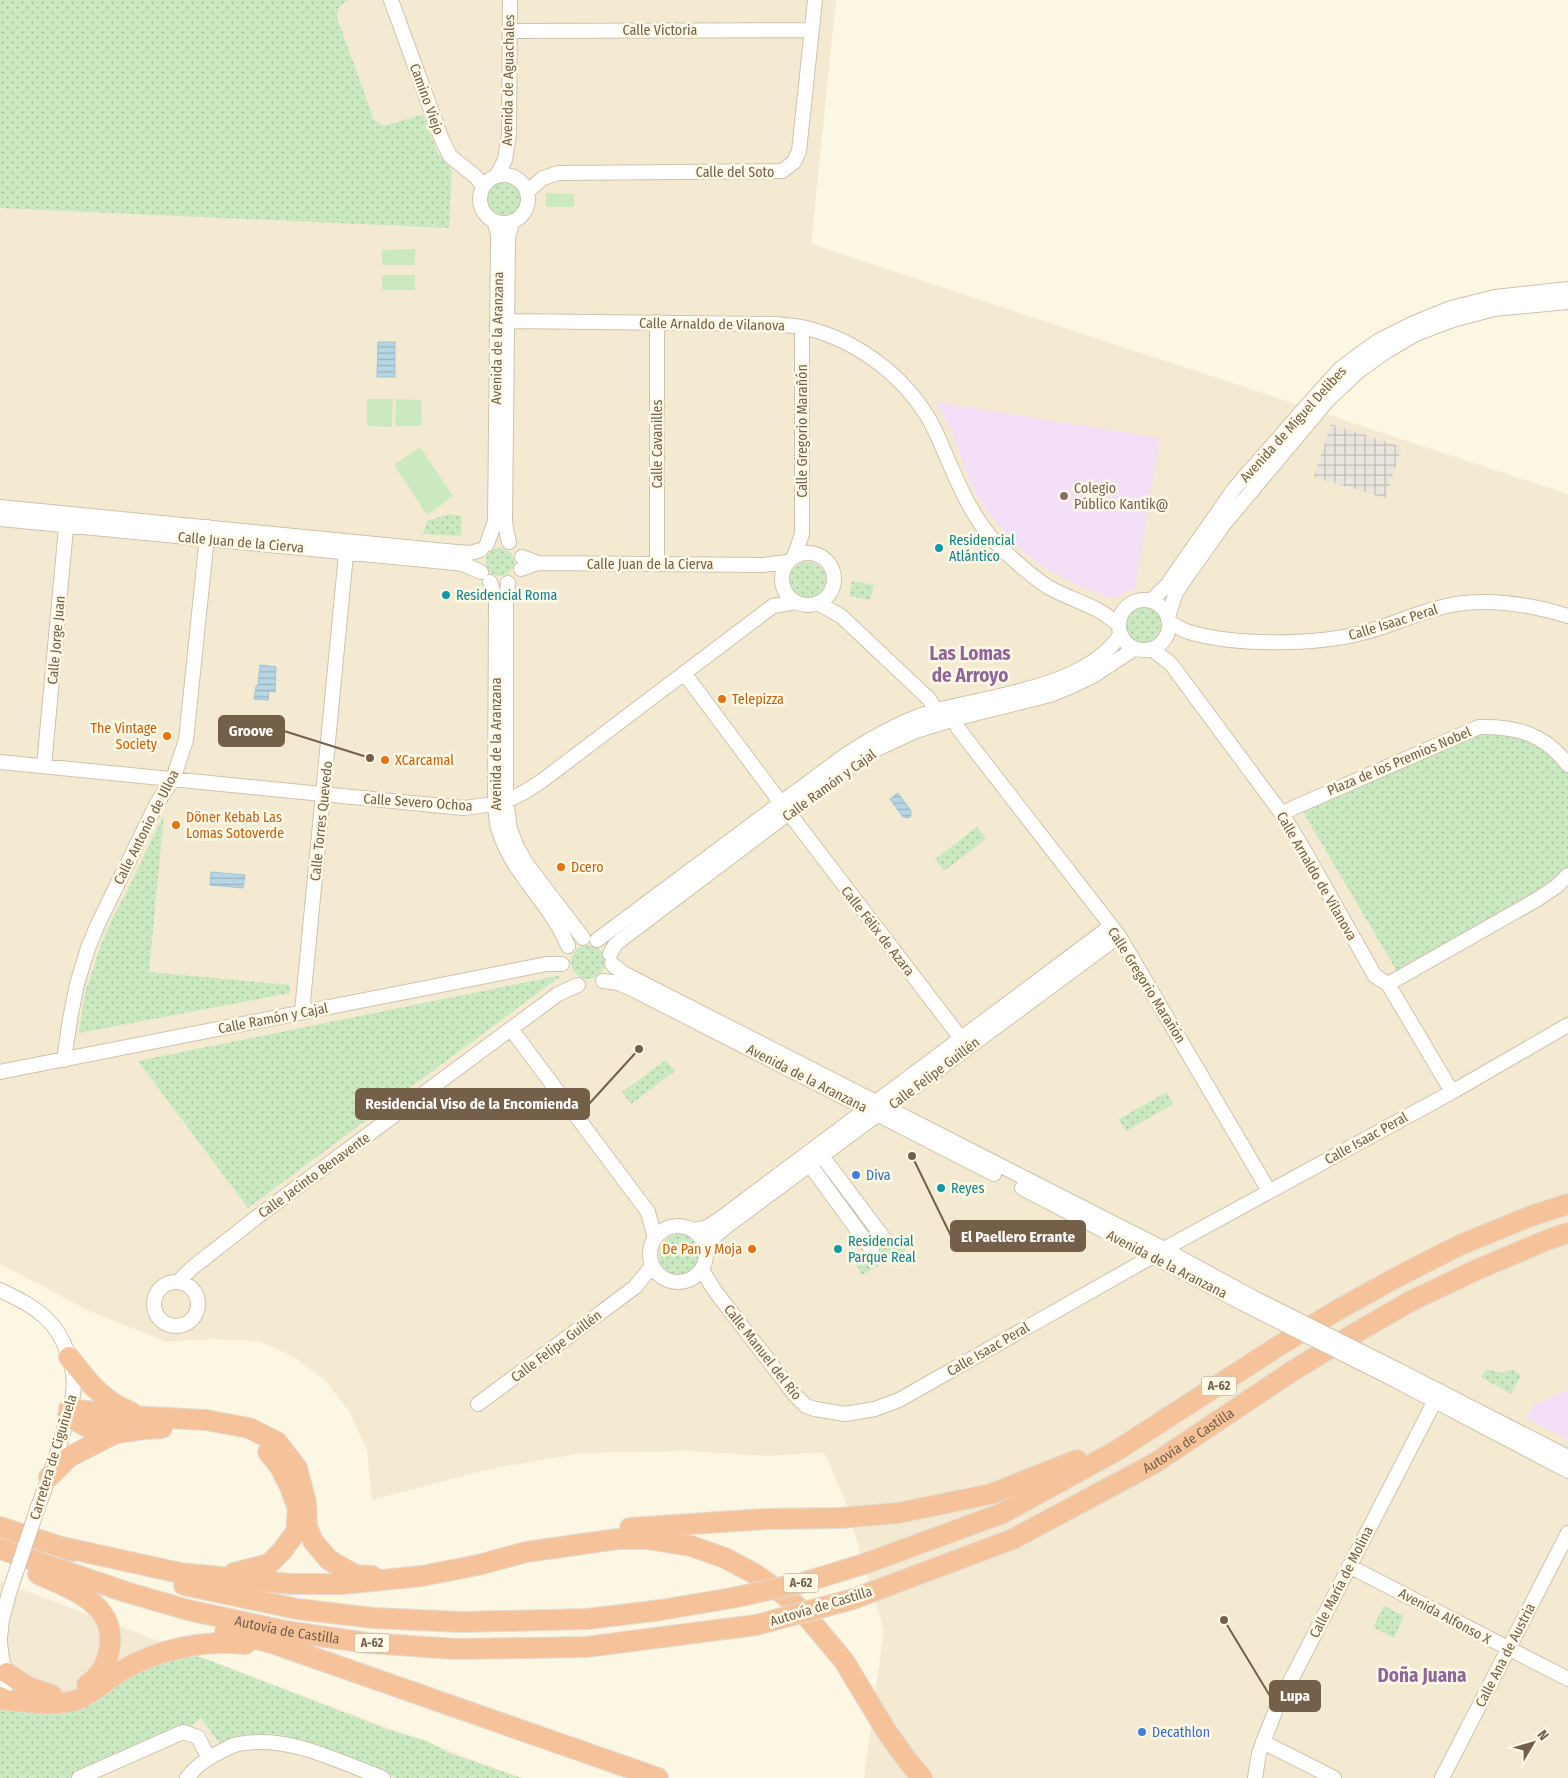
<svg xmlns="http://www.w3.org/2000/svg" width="1568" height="1778" viewBox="0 0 1568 1778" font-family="'Fira Sans Condensed',sans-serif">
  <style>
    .residential { fill: #f4ead1 }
    .industrial { fill: url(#industrial-grid) }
    .education { fill: #f4dff8 }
    .green { fill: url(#green-dots) }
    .pitch { fill: #cae9c1 }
    .water { fill: url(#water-rules); stroke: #9dc4d7 }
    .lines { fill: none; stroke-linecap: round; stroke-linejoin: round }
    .minor-casing { stroke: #cfc2ac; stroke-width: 16 }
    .highway-casing { stroke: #e0dcd7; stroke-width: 22 }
    .minor { stroke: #fff; stroke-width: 14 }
    .highway { stroke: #f6c299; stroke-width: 20 }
    .minor-bridge-casing { stroke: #cfc2ac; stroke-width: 16; stroke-linecap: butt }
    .highway-bridge-casing { stroke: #e0dcd7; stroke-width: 22; stroke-linecap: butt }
    .minor-bridge { stroke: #fff; stroke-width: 14 }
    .highway-bridge { stroke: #f6c299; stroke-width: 20 }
    .education-dot { fill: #8d6e63; stroke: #fffae8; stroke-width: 2 }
    .culture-dot { fill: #0f9aa8; stroke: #fffae8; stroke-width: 2 }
    .food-dot { fill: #e8710a; stroke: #fffae8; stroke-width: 2 }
    .shop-dot { fill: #3f7fe0; stroke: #fffae8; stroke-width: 2 }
    .labels { text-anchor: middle; stroke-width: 5; stroke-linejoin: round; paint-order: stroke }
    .shield { fill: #fffae8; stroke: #9e8e79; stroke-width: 1 }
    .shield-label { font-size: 12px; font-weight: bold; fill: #746049 }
    .street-label { font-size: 14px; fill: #746049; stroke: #fffae8 }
    .education-label { font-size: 14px; fill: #785e54; stroke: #fffae8; text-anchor: start }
    .culture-label { font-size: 14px; fill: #0d838f; stroke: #fffae8; text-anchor: start }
    .food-label { font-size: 14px; fill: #c56008; stroke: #fffae8; text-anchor: start }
    .shop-label { font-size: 14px; fill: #366cbe; stroke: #fffae8; text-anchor: start }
    .district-label { font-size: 19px; font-weight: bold; fill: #8f6497; stroke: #fffae8 }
    .leader { fill: none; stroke: #746049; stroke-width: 2 }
    .callout-dot { fill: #746049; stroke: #fffae8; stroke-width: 2 }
    .callout { fill: #746049; stroke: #746049; stroke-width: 2 }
    .callout-label { font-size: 15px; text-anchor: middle; font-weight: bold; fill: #fff }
  </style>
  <defs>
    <pattern id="industrial-grid" width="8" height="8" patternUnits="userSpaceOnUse" patternTransform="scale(1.25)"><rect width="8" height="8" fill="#ebe6dd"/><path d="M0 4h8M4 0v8" fill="none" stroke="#c3beb5"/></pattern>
    <pattern id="green-dots" width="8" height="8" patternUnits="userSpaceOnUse" patternTransform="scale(1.25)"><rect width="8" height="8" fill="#cae9c1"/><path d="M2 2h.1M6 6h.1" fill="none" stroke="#a9c09f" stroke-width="1.8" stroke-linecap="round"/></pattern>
    <pattern id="water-rules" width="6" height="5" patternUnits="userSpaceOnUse" patternTransform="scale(1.25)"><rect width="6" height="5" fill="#b7d6e5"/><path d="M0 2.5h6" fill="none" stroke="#99b1bc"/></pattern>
  </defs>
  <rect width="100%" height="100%" fill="#fcf7e2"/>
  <path class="residential" d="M0 0H836L811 244 1568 494V1778H864L884 1630 844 1498 824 1452 769 1456 689 1451 583 1453 490 1469 372 1500 367 1451 350 1413 327 1382 294 1357 259 1341 211 1339 167 1342 92 1312 0 1264Z
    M0 1581 511 1774 521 1778H0Z"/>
  <path class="industrial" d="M1331 424 1402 447 1385 498 1314 477Z"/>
  <path class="education" d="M935 402 1160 438 1135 590H1129L1118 598 1108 597 1074 584 1034 561 1012 541 983 506 972 486 950 427Z
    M1568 1390V1440L1526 1418 1534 1405Z"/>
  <path class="green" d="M0 0H349C341 3 337 8 337 17L374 120 384 126 423 114 438 154 452 170 449 228 0 208Z
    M483 199a21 21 0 1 1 42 0a21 21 0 1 1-42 0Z
    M449 514 462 516 461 536 423 534 427 521Z
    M486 562a14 14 0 1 1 28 0a14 14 0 1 1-28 0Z
    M790 580a18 18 0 1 1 36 0a18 18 0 1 1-36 0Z
    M852 581 874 585 870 600 849 596Z
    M1126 625a18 18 0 1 1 36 0a18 18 0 1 1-36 0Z
    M1479 731 1533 739 1568 771V868L1558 878 1398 973 1299 805Z
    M164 814 149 972 290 985V993L79 1033 85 993 101 945 114 915 124 897Z
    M977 827 986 839 944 871 935 859Z
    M571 962a17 17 0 1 1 34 0a17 17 0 1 1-34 0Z
    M562 975 248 1208 138 1061Z
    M666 1060 675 1071 631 1104 622 1092Z
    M1167 1092 1173 1104 1126 1131 1119 1119Z
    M659 1255a21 21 0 1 1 42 0a21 21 0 1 1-42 0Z
    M898 1236 906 1250 862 1275 854 1261Z
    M1486 1369 1503 1373 1508 1370H1514L1521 1376 1511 1394 1481 1377Z
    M1384 1606 1404 1616 1394 1638 1373 1627Z
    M185 1654 203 1658 389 1730 427 1741 449 1753 521 1778H397L283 1735C259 1732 241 1735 219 1743L201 1718 183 1732 80 1778H0V1697L36 1707 124 1678Z"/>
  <path class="pitch" d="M546 193 574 194V207H546Z
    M415 249V265H382V250Z
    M382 275H415V290H382Z
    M367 399H393L392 427 367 426Z
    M396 399 421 400 422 426H395Z
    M420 447 453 496 427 515 394 465Z"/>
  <path class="water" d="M378 342H395V377H377Z
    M260 665 276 667 275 692 269 691 268 700 254 699 256 686 258 685Z
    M898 793 911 811V816L909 818 903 817 890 799Z
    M211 872 245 875 243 888 210 885Z"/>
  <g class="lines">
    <defs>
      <path id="minor" d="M391 0 442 140 450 156 476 177 483 186
        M509 31 811 30
        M480 199a24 24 0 1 1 48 0a24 24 0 1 1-48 0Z
        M497 175 505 160 509 134 510 0
        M528 191 543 178 558 173 782 171 794 162 799 151 815 0
        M497 321 775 324C784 325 793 326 802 327 860 340 914 382 938 437 955 475 968 513 996 543 1012 559 1029 574 1048 587 1064 596 1080 601 1096 609 1104 613 1111 619 1118 624
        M0 507 456 552 470 553 481 550
        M0 519 455 563 465 565 481 572
        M509 542 506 529 505 520 508 238 512 222
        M487 544 495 521 498 245V234L494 221
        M782 579a26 26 0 1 1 52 0a26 26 0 1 1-52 0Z
        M522 557 538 563
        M794 557 802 534V327
        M657 565V322
        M521 569 538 563 762 565 788 562
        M490 582 496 601 495 805C496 813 496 823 499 831 513 875 551 904 568 946
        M508 583 506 602V801L510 829 517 847 526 863 583 938
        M1119 625a25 25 0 1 1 50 0a25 25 0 1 1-50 0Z
        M1151 601 1167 585 1234 489 1319 392 1340 369 1361 353 1378 341 1414 323 1451 308 1495 297 1568 289
        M817 603 841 616 929 699 936 711
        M1168 617 1176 592 1224 524 1327 401 1360 370 1387 351 1416 334 1453 320 1494 309 1568 302
        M1169 622C1175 625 1182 630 1189 632 1235 646 1316 645 1362 633 1394 625 1424 609 1456 604 1494 598 1532 605 1568 616
        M1153 650 1171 664 1282 814 1304 850 1375 976 1388 984 1452 1092
        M684 673 781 803
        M954 719 958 728 967 740 1119 936 1269 1191
        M0 762 463 808C500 804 512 802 543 780L773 606 796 602
        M44 766 67 517
        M789 813 966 1045
        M1282 814 1293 808 1479 727C1516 726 1545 734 1568 765
        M597 940 844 756C873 737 904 719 937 710 992 696 1087 686 1120 635
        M610 954 615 945 622 939 847 769 875 750 916 731 954 719 1050 695 1070 687 1093 676 1134 649
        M612 964 623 973 1164 1249 1252 1297
        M603 981 618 983 632 989 994 1174
        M1388 984 1536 900 1557 886 1568 875
        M302 1012 347 544
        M511 1029 648 1212 655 1239
        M64 1060 70 1019 77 984 88 948 98 924 157 803 173 779 186 740 208 527
        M0 1072 547 964H562
        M822 1156 886 1241
        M810 1165 872 1250
        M1022 1188 1246 1305
        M650 1254a28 28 0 1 1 56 0a28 28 0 1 1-56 0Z
        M694 1230 705 1228 717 1221 1111 926
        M1164 1249 1452 1092 1568 1025
        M707 1251 711 1240 723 1229 1119 936
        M702 1270 715 1291 795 1395 806 1406 815 1409 845 1414 875 1409 899 1400 1153 1256
        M179 1281 192 1268 257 1217 558 994 578 985
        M154 1304a22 22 0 1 1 44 0a22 22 0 1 1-44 0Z
        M0 1290C16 1298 32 1305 46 1318 64 1335 77 1369 73 1394 73 1399 70 1404 69 1409 62 1442 50 1475 38 1507
        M1398 1370 1568 1457
        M1393 1379 1568 1471
        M478 1404 635 1287 652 1266
        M1349 1566 1568 1679
        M0 1638 2 1620 9 1593
        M0 1642C1 1649 1 1656 3 1663 7 1675 12 1684 0 1693
        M1263 1742 1334 1778
        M79 1778 183 1732 198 1737 208 1757
        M187 1778C196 1766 207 1758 220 1752 226 1749 232 1745 238 1744 288 1734 337 1761 383 1778
        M1255 1778 1259 1753 1276 1709 1440 1391
        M1442 1778 1568 1533"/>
      <g id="highway">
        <path d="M69 1357C88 1381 101 1400 131 1412"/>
        <path d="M69 1409 129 1416 206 1420 249 1428 277 1442 297 1468 306 1502 307 1527 313 1541 329 1560 355 1575 372 1576"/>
        <path d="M68 1416 89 1428 116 1433 145 1429 162 1428"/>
        <path d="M49 1477 69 1457 116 1433"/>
        <path d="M0 1527 73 1551"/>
        <path d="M630 1528 766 1519 840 1518 898 1513 991 1494 1077 1460"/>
        <path d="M62 1547 180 1573 291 1584H342L422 1576 478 1565 526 1552 618 1539H647L691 1546 725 1558 755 1574 782 1593 803 1612 844 1661 887 1732 907 1760 922 1778"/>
        <path id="s1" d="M0 1549 126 1592 188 1610 285 1631 368 1643 455 1649 586 1647 756 1625"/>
        <path d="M867 1563 1003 1513 1116 1451 1277 1347 1334 1312 1401 1275 1460 1245 1531 1216 1568 1204"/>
        <path d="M234 1573 269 1564 282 1551 296 1532 298 1509 290 1487 280 1467 268 1452"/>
        <path d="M38 1574C71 1589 119 1604 109 1651 106 1666 99 1677 87 1685"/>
        <path d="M184 1585 297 1609 374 1618 462 1622 587 1619 661 1610 732 1598"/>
        <path id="s2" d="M853 1599 1013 1539 1155 1463 1294 1370 1352 1335 1411 1301 1474 1271 1547 1240 1568 1233"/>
        <path d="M225 1631 272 1643 658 1778"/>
        <path d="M7 1673 28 1687 52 1695"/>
        <path d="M0 1697 5 1700C27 1702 56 1707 77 1700 94 1693 107 1679 123 1670 159 1649 203 1640 245 1644"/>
      </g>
    </defs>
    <use href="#minor" class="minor-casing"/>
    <use href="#highway" class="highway-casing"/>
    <use href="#minor" class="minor"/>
    <use href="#highway" class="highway"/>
    <defs>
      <path id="minor-bridge" d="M1252 1297 1398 1370
        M1246 1305 1393 1379
        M9 1593 38 1507"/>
      <path id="highway-bridge" d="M732 1598 802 1583 867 1563
        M756 1625 853 1599"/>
    </defs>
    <use href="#minor-bridge" class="minor-bridge-casing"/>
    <use href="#highway-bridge" class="highway-bridge-casing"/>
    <use href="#minor-bridge" class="minor-bridge"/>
    <use href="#highway-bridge" class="highway-bridge"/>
  </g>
  <circle class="education-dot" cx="1064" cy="496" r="5"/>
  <g class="culture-dot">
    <circle cx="939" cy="548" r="5"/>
    <circle cx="446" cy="595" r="5"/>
    <circle cx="941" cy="1188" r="5"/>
    <circle cx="838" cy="1249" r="5"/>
  </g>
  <g class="food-dot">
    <circle cx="722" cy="699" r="5"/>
    <circle cx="167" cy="736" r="5"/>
    <circle cx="385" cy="760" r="5"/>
    <circle cx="176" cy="825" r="5"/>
    <circle cx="561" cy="867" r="5"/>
    <circle cx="752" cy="1249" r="5"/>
  </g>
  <g class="shop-dot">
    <circle cx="856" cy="1175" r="5"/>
    <circle cx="1142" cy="1732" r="5"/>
  </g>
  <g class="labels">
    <g class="shield">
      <rect x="1201.5" y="1376.5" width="35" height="19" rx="4"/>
      <rect x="783.5" y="1573.5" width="35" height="19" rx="4"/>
      <rect x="354.5" y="1633.5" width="35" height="19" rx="4"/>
    </g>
    <g class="shield-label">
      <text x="1219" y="1390">A-62</text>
      <text x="801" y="1587">A-62</text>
      <text x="372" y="1647">A-62</text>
    </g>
    <g class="street-label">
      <text x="660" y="35">Calle Victoria</text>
      <text transform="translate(508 80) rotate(-89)" y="5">Avenida de Aguachales</text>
      <text transform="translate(427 99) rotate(70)" y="5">Camino Viejo</text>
      <text x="735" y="177">Calle del Soto</text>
      <text transform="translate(712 324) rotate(1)" y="5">Calle Arnaldo de Vilanova</text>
      <text transform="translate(497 338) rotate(-89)" y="5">Avenida de la Aranzana</text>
      <text transform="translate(1293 424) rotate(-48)" y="5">Avenida de Miguel Delibes</text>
      <text transform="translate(802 431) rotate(-90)" y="5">Calle Gregorio Marañón</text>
      <text transform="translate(657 444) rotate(-90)" y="5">Calle Cavanilles</text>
      <text transform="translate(241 542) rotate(5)" y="5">Calle Juan de la Cierva</text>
      <text x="650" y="569">Calle Juan de la Cierva</text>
      <text transform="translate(1393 622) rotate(-17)" y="5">Calle Isaac Peral</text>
      <text transform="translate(56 640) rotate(-85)" y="5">Calle Jorge Juan</text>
      <text transform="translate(496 744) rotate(-90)" y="5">Avenida de la Aranzana</text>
      <text transform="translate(1399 761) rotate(-23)" y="5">Plaza de los Premios Nobel</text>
      <text transform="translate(829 785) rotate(-36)" y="5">Calle Ramón y Cajal</text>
      <text transform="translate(418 802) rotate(4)" y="5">Calle Severo Ochoa</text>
      <text transform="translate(321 821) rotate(-84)" y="5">Calle Torres Quevedo</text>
      <text transform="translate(146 827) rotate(-63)" y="5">Calle Antonio de Ulloa</text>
      <text transform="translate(1317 876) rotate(60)" y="5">Calle Arnaldo de Vilanova</text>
      <text transform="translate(878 931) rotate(52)" y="5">Calle Félix de Azara</text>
      <text transform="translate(1147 985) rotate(58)" y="5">Calle Gregorio Marañón</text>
      <text transform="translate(273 1018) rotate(-11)" y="5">Calle Ramón y Cajal</text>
      <text transform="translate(934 1073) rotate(-37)" y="5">Calle Felipe Guillén</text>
      <text transform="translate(807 1078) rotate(27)" y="5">Avenida de la Aranzana</text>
      <text transform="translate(1366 1138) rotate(-29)" y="5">Calle Isaac Peral</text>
      <text transform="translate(314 1175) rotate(-36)" y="5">Calle Jacinto Benavente</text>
      <text transform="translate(1167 1264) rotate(27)" y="5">Avenida de la Aranzana</text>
      <text transform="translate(556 1346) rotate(-37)" y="5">Calle Felipe Guillén</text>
      <text transform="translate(988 1349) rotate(-30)" y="5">Calle Isaac Peral</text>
      <text transform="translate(763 1352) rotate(52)" y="5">Calle Manuel del Río</text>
      <text dy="5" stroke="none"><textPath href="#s2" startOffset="372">Autovía de Castilla</textPath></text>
      <text transform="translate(53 1457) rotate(-73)" y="5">Carretera de Ciguñuela</text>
      <text transform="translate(1341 1582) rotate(-63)" y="5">Calle María de Molina</text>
      <text transform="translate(821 1606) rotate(-17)" y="5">Autovía de Castilla</text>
      <text transform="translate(1445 1616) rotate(28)" y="5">Avenida Alfonso X</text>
      <text dy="5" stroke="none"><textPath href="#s1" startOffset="299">Autovía de Castilla</textPath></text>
      <text transform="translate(1505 1655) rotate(-63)" y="5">Calle Ana de Austria</text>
    </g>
    <g class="education-label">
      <text x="1074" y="493">Colegio<tspan x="1074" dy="16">Público Kantik@</tspan></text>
    </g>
    <g class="culture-label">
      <text x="949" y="545">Residencial<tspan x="949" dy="16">Atlántico</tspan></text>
      <text x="456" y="600">Residencial Roma</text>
      <text x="951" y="1193">Reyes</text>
      <text x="848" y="1246">Residencial<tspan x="848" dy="16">Parque Real</tspan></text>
    </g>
    <g class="food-label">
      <text x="732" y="704">Telepizza</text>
      <text x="157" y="733" text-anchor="end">The Vintage<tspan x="157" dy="16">Society</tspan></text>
      <text x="395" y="765">XCarcamal</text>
      <text x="186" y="822">Döner Kebab Las<tspan x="186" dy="16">Lomas Sotoverde</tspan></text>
      <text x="571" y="872">Dcero</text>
      <text x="742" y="1254" text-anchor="end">De Pan y Moja</text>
    </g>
    <g class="shop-label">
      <text x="866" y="1180">Diva</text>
      <text x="1152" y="1737">Decathlon</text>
    </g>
    <g class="district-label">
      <text x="970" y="660">Las Lomas<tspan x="970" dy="22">de Arroyo</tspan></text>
      <text x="1422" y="1682">Doña Juana</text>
    </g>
  </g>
  <path class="leader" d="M370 758L284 731M639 1049L589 1104M912 1156L951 1236M1224 1620L1270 1696"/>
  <g class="callout-dot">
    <circle cx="370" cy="758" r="5"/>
    <circle cx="639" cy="1049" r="5"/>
    <circle cx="912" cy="1156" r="5"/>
    <circle cx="1224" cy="1620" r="5"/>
  </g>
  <g class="callout">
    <rect x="219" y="716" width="65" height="30" rx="5"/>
    <rect x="356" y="1089" width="233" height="30" rx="5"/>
    <rect x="951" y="1221" width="134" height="30" rx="5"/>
    <rect x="1270" y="1681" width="50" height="30" rx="5"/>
  </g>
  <g class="callout-label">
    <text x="251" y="736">Groove</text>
    <text x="472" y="1109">Residencial Viso de la Encomienda</text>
    <text x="1018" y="1242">El Paellero Errante</text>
    <text x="1295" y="1701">Lupa</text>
  </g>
  <g transform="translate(1533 1743) rotate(52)" stroke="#fffae8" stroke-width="4" paint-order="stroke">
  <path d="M0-4L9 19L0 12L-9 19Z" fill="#746049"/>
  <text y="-8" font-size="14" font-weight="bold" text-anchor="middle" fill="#746049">N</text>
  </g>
</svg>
